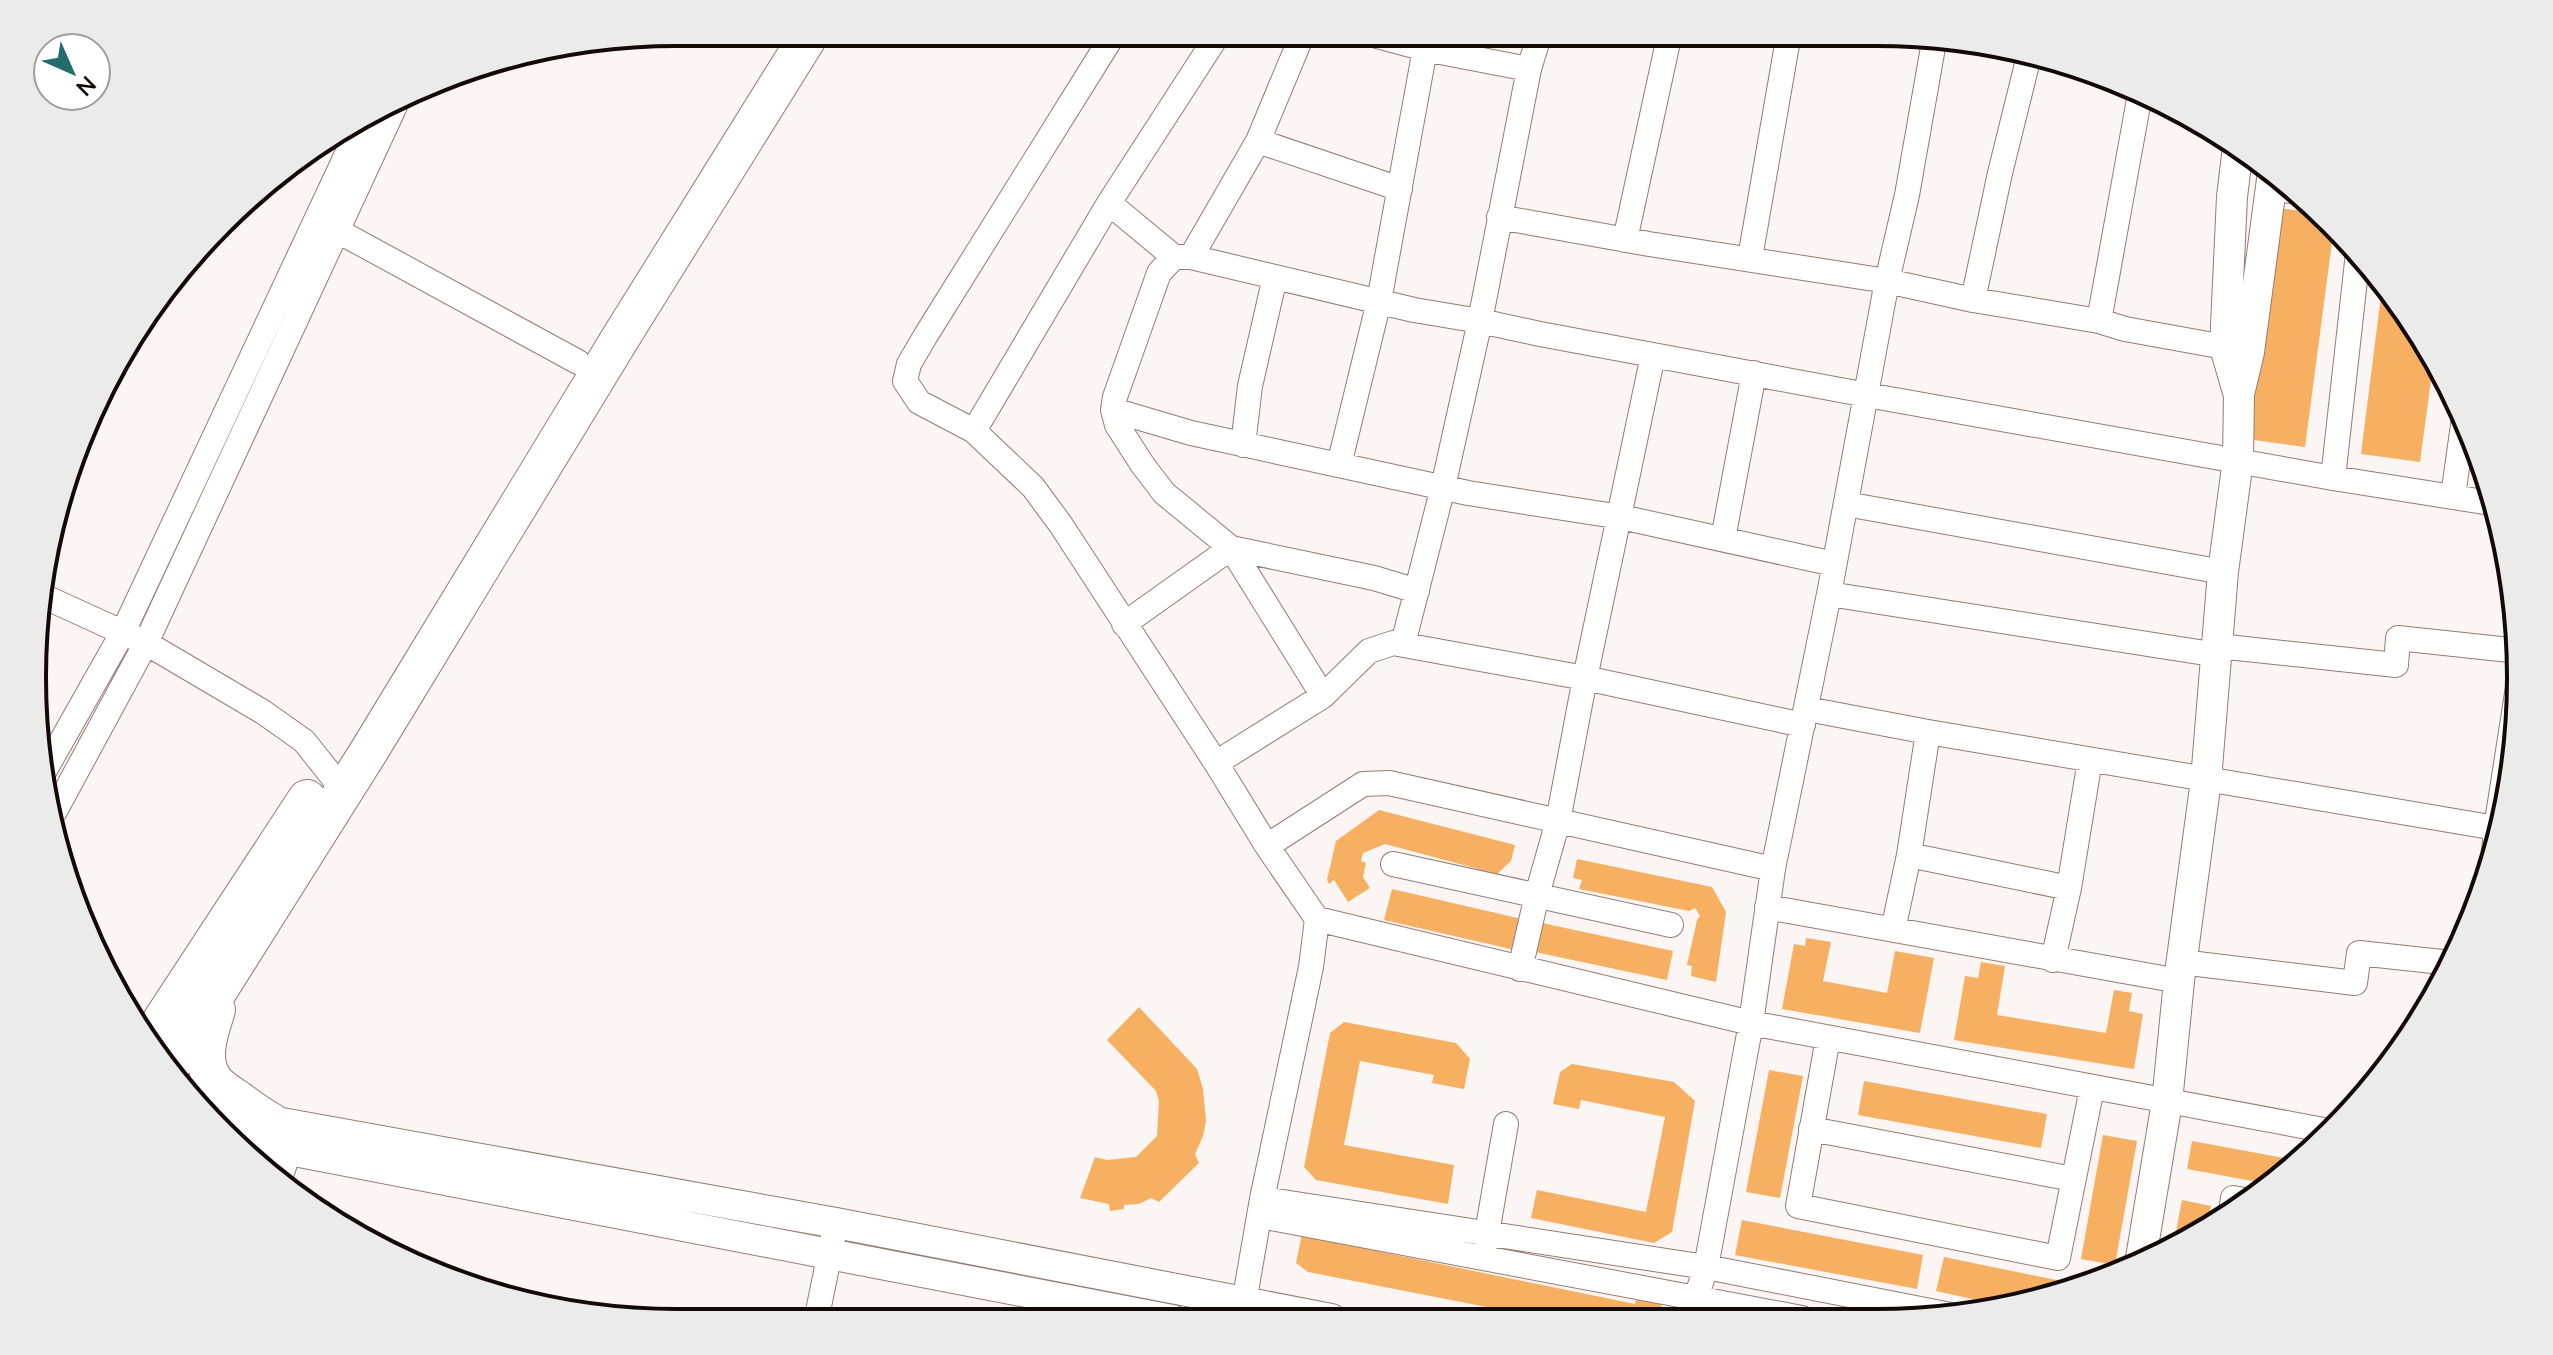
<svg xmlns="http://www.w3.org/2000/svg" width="2553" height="1355" viewBox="0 0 2553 1355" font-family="Lato,sans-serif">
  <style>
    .building { fill: #f7b062 }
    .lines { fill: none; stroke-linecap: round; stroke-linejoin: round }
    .minor-casing { stroke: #957b74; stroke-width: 26 }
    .tertiary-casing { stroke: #957b74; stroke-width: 32 }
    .primary-casing { stroke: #957b74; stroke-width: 40 }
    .minor { stroke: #fff; stroke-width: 24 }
    .tertiary { stroke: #fff; stroke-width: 30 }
    .primary { stroke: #fff; stroke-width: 38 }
    .rim { fill: none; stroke: #130a08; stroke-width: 4 }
  </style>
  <rect width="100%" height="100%" fill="#fbf5f3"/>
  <path class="building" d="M2276 208 2321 213 2334 227 2305 447 2246 439Z
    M2383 280 2434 358 2420 462 2361 454Z
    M1379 810 1515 845 1511 861 1497 874 1385 844 1363 853 1361 861 1366 863 1363 877 1370 888 1348 902 1334 880 1329 884 1327 880 1336 841Z
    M1577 859 1712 887 1726 912 1716 982 1691 976 1692 966 1687 965 1697 920 1700 916 1695 908 1689 911 1579 889 1582 880 1573 878Z
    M1392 889 1522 919 1515 950 1384 920Z
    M1542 923 1673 951 1667 980 1535 952Z
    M1806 938 1831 942 1823 981 1887 993 1895 951 1934 958 1920 1033 1782 1009 1794 944 1805 946Z
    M1981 962 2005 966 1997 1015 2106 1033 2114 990 2132 993 2129 1011 2143 1014 2134 1069 1954 1040 1965 976 1978 978Z
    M1139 1007 1197 1069 1203 1089 1206 1121 1203 1136 1195 1154 1199 1163 1159 1202 1151 1198 1139 1204 1124 1205V1209L1110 1211 1109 1204 1080 1198 1095 1157 1107 1160 1136 1157 1157 1136 1159 1101 1156 1091 1107 1040Z
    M1344 1022 1456 1043 1470 1059 1464 1089 1432 1083 1434 1075 1360 1061 1344 1145 1454 1165 1448 1204 1316 1180 1304 1167 1330 1033Z
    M1572 1064 1674 1082 1695 1101 1672 1232 1654 1243 1531 1218 1537 1190 1646 1212 1665 1117 1581 1100 1579 1109 1553 1104 1560 1072Z
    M1769 1070 1803 1076 1780 1198 1746 1192Z
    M1864 1081 2047 1114 2041 1148 1858 1115Z
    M2103 1135 2137 1141 2115 1265 2081 1259Z
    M2192 1141 2295 1160 2269 1184 2187 1169Z
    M2182 1200 2211 1206 2206 1229 2173 1247Z
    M1742 1220 1923 1255 1917 1289 1735 1255Z
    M1303 1229 1329 1234 1328 1241 1635 1304 1638 1290 1664 1295 1659 1318 1548 1319 1308 1272 1296 1263Z
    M1944 1257 2080 1285 2004 1306 1936 1291Z"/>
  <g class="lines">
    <defs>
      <path id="minor" d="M1115 32 926 335 909 364 905 381 919 402 974 431 1033 487 1061 525 1216 763 1323 696 1369 651 1393 643 1585 678 1803 725
        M1366 33 1425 49 1529 69
        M1258 141 1400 189
        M2271 189 2300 192
        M1109 203 1174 257
        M1499 217 1649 244 1887 281 1973 300 2099 321 2125 329 2241 350
        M325 224 578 362
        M1625 240 1670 33
        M1191 257 1258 141 1303 33
        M1750 258 1789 33
        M1973 300 2000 173 2030 52
        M2099 321 2140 94
        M1113 410 1117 425 1142 464 1164 493 1231 548 1323 696
        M974 431 1109 203 1219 33
        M1243 445 1250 386 1275 277
        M1339 465 1379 301 1425 49
        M2333 478 2358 253
        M2453 496 2464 418
        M1846 504 2223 572
        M1723 539 1754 373
        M1834 564 1621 517 1468 493 1191 433 1113 410 1115 397 1159 273 1174 257H1191L1414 310 1480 321 1540 334 1867 395 2333 478 2497 504
        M1829 594 2218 655
        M45 597 146 643 263 712 304 741 343 790
        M1124 624 1231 548 1374 578 1417 591
        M1403 644 1443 487 1480 321 1529 69 1540 33
        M2218 646 2396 665 2398 638 2519 651
        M1807 709 1928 732 2496 828 2518 687
        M1216 763 1267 846 1317 919 1311 967 1262 1199 1241 1320
        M45 770 123 632 361 124
        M55 811 146 643 395 106
        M1267 846 1363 784 1389 783 1773 869
        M2494 853 2496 828 2500 827
        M1909 855 2069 888
        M1393 864 1671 925
        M1767 907 2179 981
        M1317 919 1751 1023 2329 1131
        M1893 930 1909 855 1928 732
        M2053 960 2069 888 2090 760
        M2181 962 2355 983 2359 953 2451 963
        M1520 969 1537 895 1558 821 1585 678 1653 355
        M1828 1038 1798 1206 2058 1258 2092 1088
        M1811 1129 2073 1179
        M281 1176 289 1151
        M1262 1199 1706 1267 1961 1317
        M1260 1216 1802 1318
        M2230 1217 2233 1198 2249 1201
        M1484 1250 1506 1124
        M1696 1298 1706 1267 1751 1023 1773 869 1829 594 1887 281 1907 195 1935 36
        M816 1321 836 1223"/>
      <path id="tertiary" d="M2238 147 2232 197 2225 347 2238 392
        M198 1108 836 1223 1331 1319
        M237 1140 1172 1320
        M2140 1264 2167 1102 2179 981 2206 780 2223 572 2238 460 2239 394 2249 352 2273 172"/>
      <path id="primary" d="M216 1010C209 1032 198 1061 215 1082 222 1090 231 1095 240 1101 250 1109 260 1116 271 1122
        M151 1037 307 799
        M170 1067 369 751 621 337 811 32
        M243 1145 256 1144"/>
    </defs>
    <use href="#minor" class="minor-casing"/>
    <use href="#tertiary" class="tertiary-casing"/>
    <use href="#primary" class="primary-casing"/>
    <use href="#minor" class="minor"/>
    <use href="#tertiary" class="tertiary"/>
    <use href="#primary" class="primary"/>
  </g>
  <path d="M0 0H2553V1355H0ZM677 46H1876A631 631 0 0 1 2507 677V678A631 631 0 0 1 1876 1309H677A631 631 0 0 1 46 678V677A631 631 0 0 1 677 46Z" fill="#ecebeb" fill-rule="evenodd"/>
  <path class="rim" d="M677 46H1876A631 631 0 0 1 2507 677V678A631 631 0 0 1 1876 1309H677A631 631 0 0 1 46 678V677A631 631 0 0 1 677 46Z"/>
  <g transform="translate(72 72) rotate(135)"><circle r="38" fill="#ffffff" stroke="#a19d9c" stroke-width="2"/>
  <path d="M0-6L14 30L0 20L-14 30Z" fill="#226d6b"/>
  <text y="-12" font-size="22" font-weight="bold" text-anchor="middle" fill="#130a08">N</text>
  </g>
</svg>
